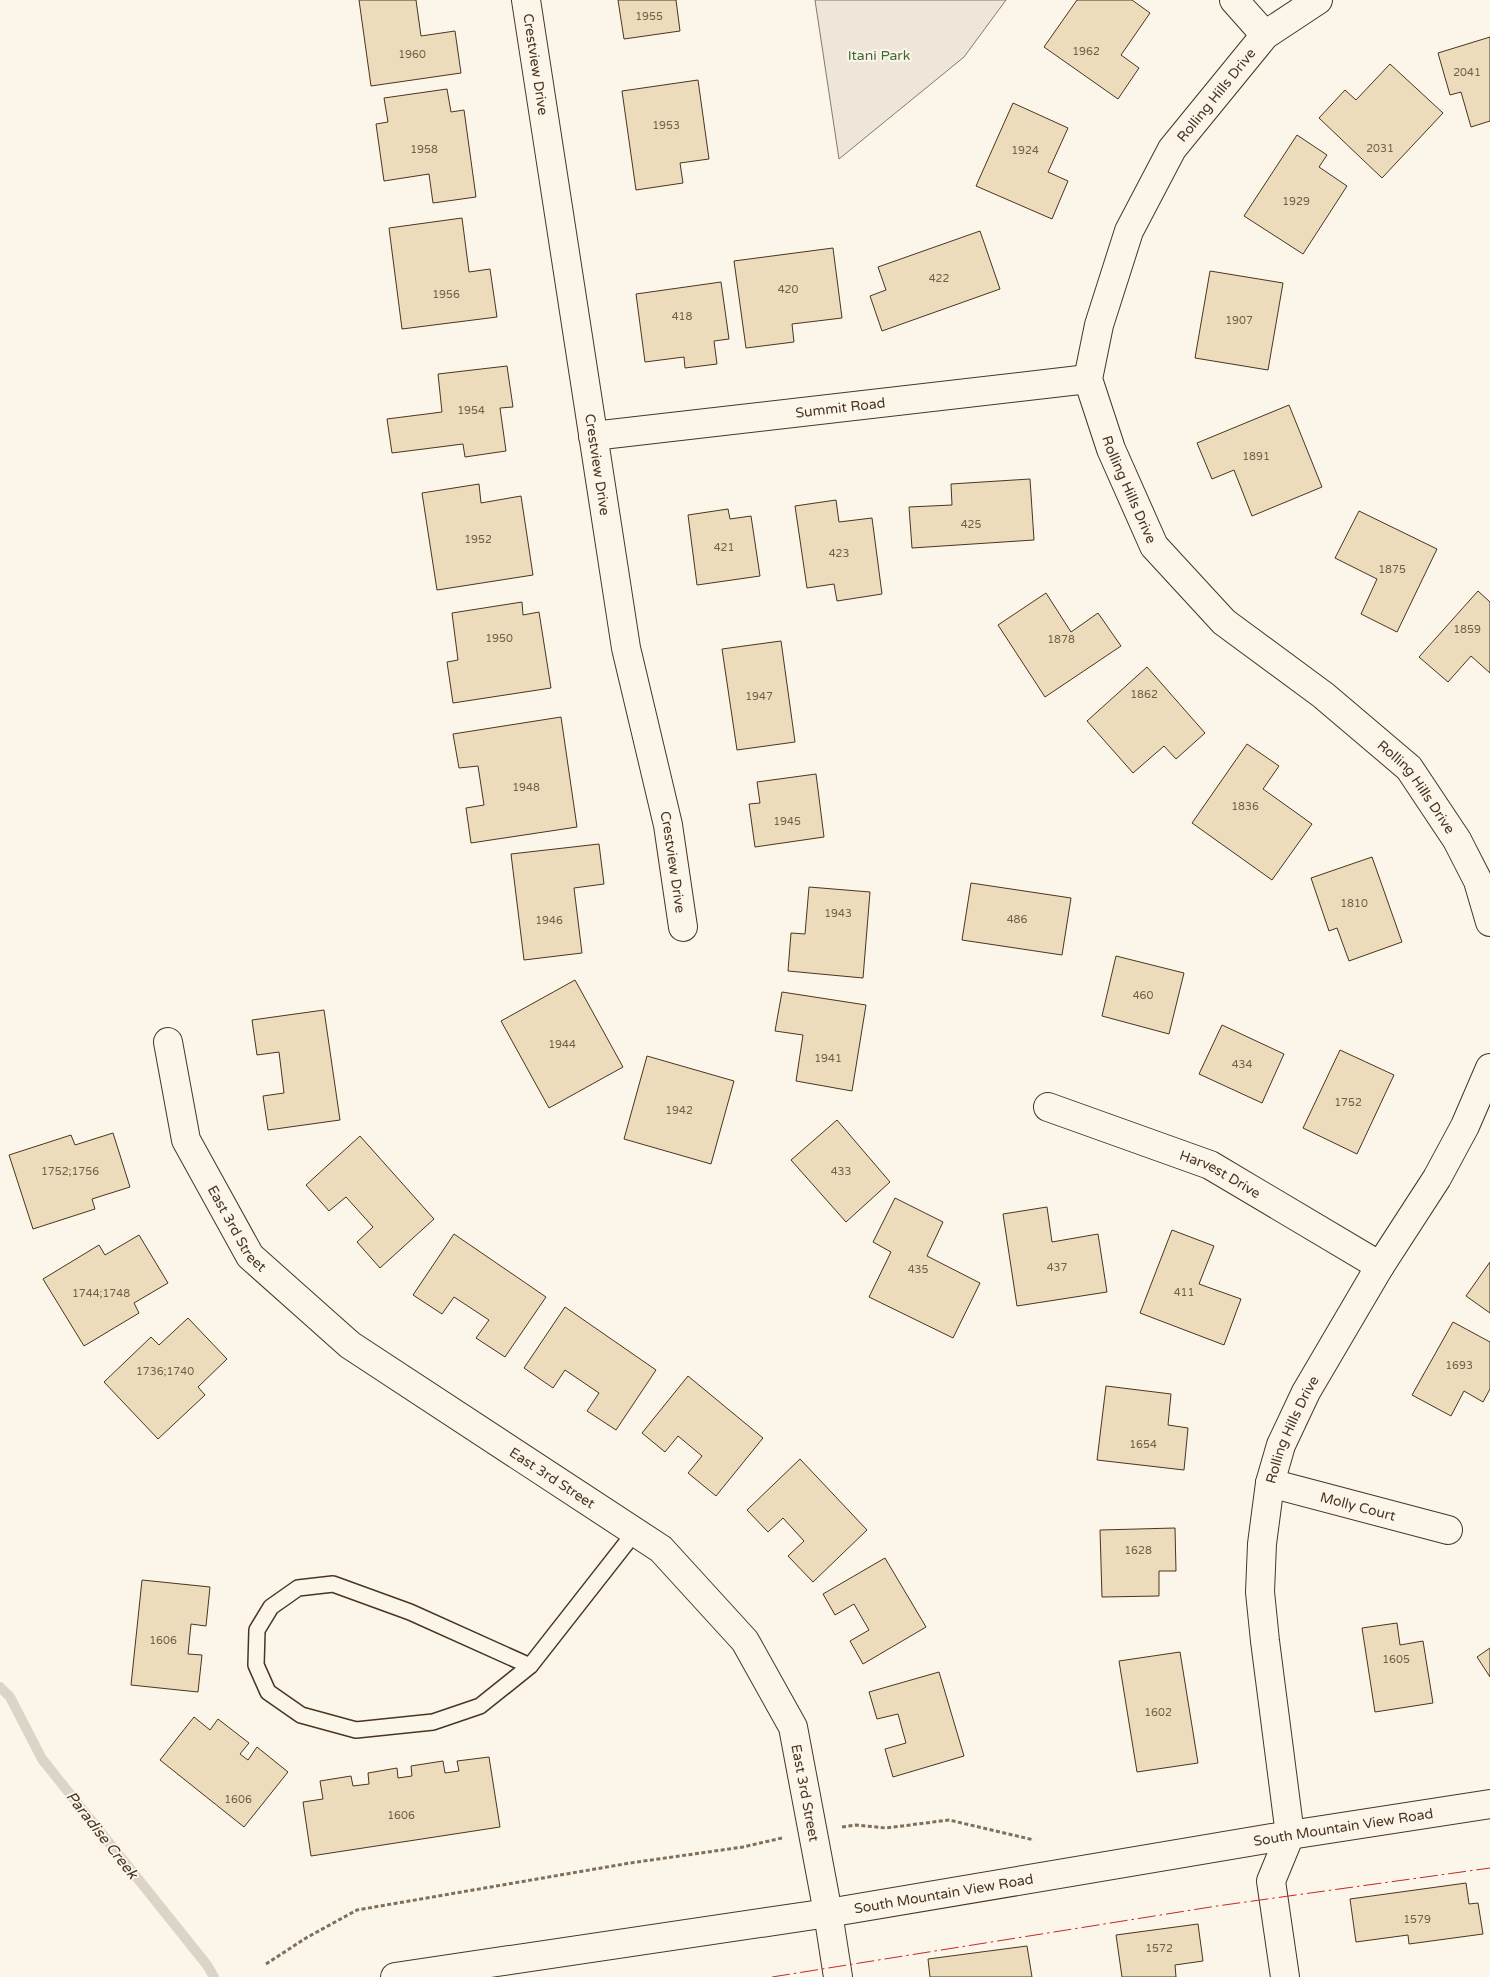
<svg xmlns="http://www.w3.org/2000/svg" width="1490" height="1977" viewBox="0 0 1490 1977" font-family="'Varela Round',sans-serif">
  <style>
    .green { fill: #ede6d9; stroke: #887966 }
    .lines { fill: none; stroke-linecap: round; stroke-linejoin: round }
    .stream { stroke: #dcd4c6; stroke-width: 10 }
    .building { fill: #ecdcbc; stroke: #4a3520 }
    .lane-casing { stroke: #4a3520; stroke-width: 18 }
    .street-casing { stroke: #4a3520; stroke-width: 30 }
    .secondary-casing { stroke: #4a3520; stroke-width: 30 }
    .path { stroke: #7f6f5c; stroke-width: 3; stroke-dasharray: 4 2.5; stroke-linecap: butt }
    .lane { stroke: #fbf6e9; stroke-width: 15 }
    .street { stroke: #fbf6e9; stroke-width: 28 }
    .secondary { stroke: #fbf6e9; stroke-width: 28 }
    .power { stroke: #c62828; stroke-width: 1; stroke-dasharray: 18 4 2.5 4; stroke-linecap: butt }
    .labels { text-anchor: middle; stroke-width: 4; stroke-linejoin: round; paint-order: stroke }
    .number-label { font-size: 11px; fill: #725f47 }
    .park-label { font-size: 14px; fill: #436837; stroke: #fbf6e9 }
    .street-label { font-size: 14px; fill: #4a3520; stroke: #fbf6e9 }
    .water-label { font-size: 15px; font-style: italic; fill: #4a3520; stroke: #fbf6e9 }
  </style>
  <rect width="100%" height="100%" fill="#fbf6e9"/>
  <path class="green" d="M815 0H1006L964 57 839 159Z"/>
  <g class="lines">
    <path class="stream" d="M0 1687 10 1697 42 1759 207 1965 214 1977"/>
  </g>
  <path class="building" d="M359 0H416L421 36 455 31 461 73 371 86Z
    M618 0H676L680 31 624 39Z
    M1077 0H1132L1150 13 1121 55 1139 68 1118 99 1044 47Z
    M1490 37V121L1471 127 1461 92 1450 95 1438 53Z
    M1390 64 1443 113 1382 178 1319 118 1345 90 1356 100Z
    M698 80 709 159 680 163 683 183 636 190 622 91Z
    M447 89 451 112 464 110 476 197 433 203 429 174 384 181 376 124 388 122 384 98Z
    M1013 103 1068 128 1048 172 1068 181 1052 219 976 186Z
    M1297 135 1327 155 1319 167 1347 186 1303 254 1244 216Z
    M462 218 469 272 490 269 497 317 402 329 389 228Z
    M980 231 1000 289 882 331 870 296 886 290 878 267Z
    M833 248 842 318 792 324 794 342 746 348 734 261Z
    M1210 271 1283 283 1268 370 1195 358Z
    M721 282 729 339 714 341 717 364 685 368 684 357 645 362 636 294Z
    M507 366 513 407 500 408 506 451 465 457 463 444 392 453 387 419 442 412 438 374Z
    M1289 405 1322 487 1252 516 1234 470 1212 479 1197 443Z
    M1030 479 1034 540 912 548 909 507 952 505 951 484Z
    M479 484 481 503 521 496 533 575 437 590 422 493Z
    M836 500 839 522 872 518 882 594 837 601 834 584 807 588 795 506Z
    M728 509 730 519 751 516 760 576 697 585 688 515Z
    M1359 511 1437 549 1397 632 1361 614 1377 579 1335 558Z
    M1478 591 1490 602V673L1471 656 1448 682 1419 657Z
    M1046 593 1071 632 1098 613 1121 646 1045 697 998 625Z
    M522 602 523 615 539 612 551 688 453 703 447 662 458 660 452 613Z
    M781 641 795 742 737 750 722 649Z
    M1147 667 1205 733 1176 759 1164 746 1133 773 1087 721Z
    M561 717 577 827 471 843 466 808 484 805 478 766 459 768 453 734Z
    M1247 744 1279 766 1263 789 1312 824 1272 880 1192 823Z
    M816 774 824 837 755 847 749 804 760 803 757 782Z
    M599 844 604 884 574 888 582 953 524 960 511 854Z
    M1372 857 1402 942 1349 961 1337 928 1329 931 1311 878Z
    M971 883 1071 898 1062 955 962 940Z
    M809 887 870 892 863 978 788 971 791 933 805 934Z
    M1116 956 1184 973 1169 1034 1102 1016Z
    M575 980 623 1067 549 1108 501 1021Z
    M782 992 866 1005 852 1091 796 1081 803 1035 775 1031Z
    M324 1010 340 1120 268 1130 263 1096 284 1093 279 1052 257 1055 252 1020Z
    M1222 1025 1284 1054 1262 1103 1199 1074Z
    M1340 1050 1394 1075 1357 1154 1303 1128Z
    M647 1056 734 1081 711 1164 624 1139Z
    M837 1120 890 1182 846 1222 791 1160Z
    M113 1133 130 1187 92 1199 95 1209 33 1229 9 1155 71 1135 75 1145Z
    M360 1136 434 1219 380 1268 357 1242 373 1227 346 1197 329 1211 306 1185Z
    M895 1198 943 1222 927 1256 980 1283 953 1338 869 1297 891 1252 873 1242Z
    M1047 1207 1052 1242 1098 1234 1107 1292 1017 1306 1003 1214Z
    M1172 1230 1214 1246 1199 1284 1241 1299 1224 1345 1140 1313Z
    M454 1234 546 1297 505 1357 476 1338 489 1320 454 1297 442 1314 413 1295Z
    M139 1235 168 1283 134 1303 139 1313 84 1346 43 1279 99 1245 105 1255Z
    M1490 1262V1313L1466 1296Z
    M565 1307 656 1370 616 1430 587 1411 599 1393 565 1370 553 1388 524 1368Z
    M188 1318 227 1359 198 1387 205 1395 158 1439 104 1382 151 1337 159 1345Z
    M1453 1322 1490 1342V1389L1483 1402 1464 1391 1451 1416 1412 1395Z
    M688 1376 763 1438 716 1496 688 1473 702 1456 678 1436 665 1452 642 1433Z
    M1106 1386 1171 1394 1168 1425 1188 1428 1184 1470 1097 1460Z
    M800 1459 867 1530 813 1582 788 1556 804 1541 783 1518 768 1532 747 1510Z
    M1175 1528 1176 1571H1159V1596L1102 1597 1100 1530Z
    M885 1558 926 1627 863 1664 850 1641 869 1630 854 1604 835 1615 823 1594Z
    M142 1580 210 1587 206 1626 191 1624 188 1654 202 1655 198 1692 131 1685Z
    M1397 1623 1400 1645 1423 1641 1433 1703 1375 1712 1362 1628Z
    M1490 1648V1677L1477 1657Z
    M1180 1652 1198 1763 1137 1772 1119 1661Z
    M939 1672 964 1756 893 1777 885 1749 906 1743 898 1714 877 1719 869 1692Z
    M194 1717 210 1730 218 1719 249 1743 240 1754 248 1760 257 1747 288 1772 244 1827 160 1760Z
    M489 1757 500 1827 311 1856 303 1802 323 1799 320 1781 351 1776 353 1786 369 1784 368 1773 397 1768 398 1778 412 1776 411 1766 443 1761 445 1773 459 1771 457 1761Z
    M1466 1883 1469 1904 1478 1903 1483 1934 1409 1944 1408 1935 1356 1942 1350 1899Z
    M1198 1924 1203 1961 1175 1965 1176 1977H1122L1116 1935Z
    M1027 1946 1032 1977H930L928 1959Z"/>
  <g class="lines">
    <defs>
      <path id="lane" d="M530 1666 410 1612 333 1584 298 1588 271 1607 257 1630 256 1665 268 1692 301 1715 356 1730 433 1722 480 1706 530 1666 635 1532"/>
      <g id="street">
        <path id="s1" d="M526 0 626 648 668 825 683 927"/>
        <path d="M1234 0 1265 35"/>
        <path id="s2" d="M1318 0 1265 35 1172 149 1129 231 1099 325 1088 379 1111 449 1154 546 1224 622 1323 695 1409 768 1457 840 1478 881 1490 922"/>
        <path id="s3" d="M593 436 1088 379"/>
        <path id="s4" d="M168 1042 186 1140 250 1256 350 1345 661 1549 745 1641 793 1727 828 1913 838 1977"/>
        <path id="s5" d="M1048 1107 1210 1165 1380 1266"/>
        <path id="s6" d="M1270 1483 1448 1530"/>
        <path id="s7" d="M1285 1977 1271 1881 1290 1835 1265 1641 1260 1592 1262 1544 1270 1483 1281 1445 1306 1392 1380 1266 1437 1178 1465 1126 1490 1068"/>
      </g>
      <g id="secondary">
        <path id="s8" d="M395 1977 828 1913 1290 1835 1490 1804"/>
      </g>
    </defs>
    <use href="#lane" class="lane-casing"/>
    <use href="#street" class="street-casing"/>
    <use href="#secondary" class="secondary-casing"/>
    <path class="path" d="M842 1827 856 1825 886 1828 949 1820 1034 1840
      M266 1964 306 1938 357 1910 630 1863 743 1847 782 1838"/>
    <use href="#lane" class="lane"/>
    <use href="#street" class="street"/>
    <use href="#secondary" class="secondary"/>
    <path class="power" d="M772 1977 1217 1906 1490 1868"/>
  </g>
  <g class="labels">
    <g class="number-label">
      <text x="649" y="20">1955</text>
      <text x="1086" y="55">1962</text>
      <text x="412" y="58">1960</text>
      <text x="1467" y="76">2041</text>
      <text x="666" y="129">1953</text>
      <text x="1380" y="152">2031</text>
      <text x="424" y="153">1958</text>
      <text x="1025" y="154">1924</text>
      <text x="1296" y="205">1929</text>
      <text x="939" y="282">422</text>
      <text x="788" y="293">420</text>
      <text x="446" y="298">1956</text>
      <text x="682" y="320">418</text>
      <text x="1239" y="324">1907</text>
      <text x="471" y="414">1954</text>
      <text x="1256" y="460">1891</text>
      <text x="971" y="528">425</text>
      <text x="478" y="543">1952</text>
      <text x="724" y="551">421</text>
      <text x="839" y="557">423</text>
      <text x="1392" y="573">1875</text>
      <text x="1467" y="633">1859</text>
      <text x="499" y="642">1950</text>
      <text x="1061" y="643">1878</text>
      <text x="1144" y="698">1862</text>
      <text x="759" y="700">1947</text>
      <text x="526" y="791">1948</text>
      <text x="1245" y="810">1836</text>
      <text x="787" y="825">1945</text>
      <text x="1354" y="907">1810</text>
      <text x="838" y="917">1943</text>
      <text x="1017" y="923">486</text>
      <text x="549" y="924">1946</text>
      <text x="1143" y="999">460</text>
      <text x="562" y="1048">1944</text>
      <text x="828" y="1062">1941</text>
      <text x="1242" y="1068">434</text>
      <text x="1348" y="1106">1752</text>
      <text x="679" y="1114">1942</text>
      <text x="70" y="1175">1752;1756</text>
      <text x="841" y="1175">433</text>
      <text x="1057" y="1271">437</text>
      <text x="918" y="1273">435</text>
      <text x="1184" y="1296">411</text>
      <text x="101" y="1297">1744;1748</text>
      <text x="1459" y="1369">1693</text>
      <text x="165" y="1375">1736;1740</text>
      <text x="1143" y="1448">1654</text>
      <text x="1138" y="1554">1628</text>
      <text x="163" y="1644">1606</text>
      <text x="1396" y="1663">1605</text>
      <text x="1158" y="1716">1602</text>
      <text x="238" y="1803">1606</text>
      <text x="401" y="1819">1606</text>
      <text x="1417" y="1923">1579</text>
      <text x="1159" y="1952">1572</text>
    </g>
    <g class="park-label">
      <text x="879" y="60">Itani Park</text>
    </g>
    <g class="street-label">
      <text dy="5" stroke="none"><textPath href="#s1" startOffset="65">Crestview Drive</textPath></text>
      <text transform="translate(1216 95) rotate(-51)" y="5">Rolling Hills Drive</text>
      <text dy="5" stroke="none"><textPath href="#s3" startOffset="249">Summit Road</textPath></text>
      <text dy="5" stroke="none"><textPath href="#s1" startOffset="470">Crestview Drive</textPath></text>
      <text dy="5" stroke="none"><textPath href="#s2" startOffset="575">Rolling Hills Drive</textPath></text>
      <text dy="5" stroke="none"><textPath href="#s2" startOffset="995">Rolling Hills Drive</textPath></text>
      <text dy="5" stroke="none"><textPath href="#s1" startOffset="875">Crestview Drive</textPath></text>
      <text dy="5" stroke="none"><textPath href="#s5" startOffset="185">Harvest Drive</textPath></text>
      <text dy="5" stroke="none"><textPath href="#s4" startOffset="202">East 3rd Street</textPath></text>
      <text dy="5" stroke="none"><textPath href="#s7" startOffset="559">Rolling Hills Drive</textPath></text>
      <text dy="5" stroke="none"><textPath href="#s4" startOffset="608">East 3rd Street</textPath></text>
      <text dy="5" stroke="none"><textPath href="#s6" startOffset="91">Molly Court</textPath></text>
      <text dy="5" stroke="none"><textPath href="#s4" startOffset="1028">East 3rd Street</textPath></text>
      <text dy="5" stroke="none"><textPath href="#s8" startOffset="960">South Mountain View Road</textPath></text>
      <text dy="5" stroke="none"><textPath href="#s8" startOffset="555">South Mountain View Road</textPath></text>
    </g>
    <g class="water-label">
      <text transform="translate(102 1835) rotate(52)" y="5">Paradise Creek</text>
    </g>
  </g>
</svg>
